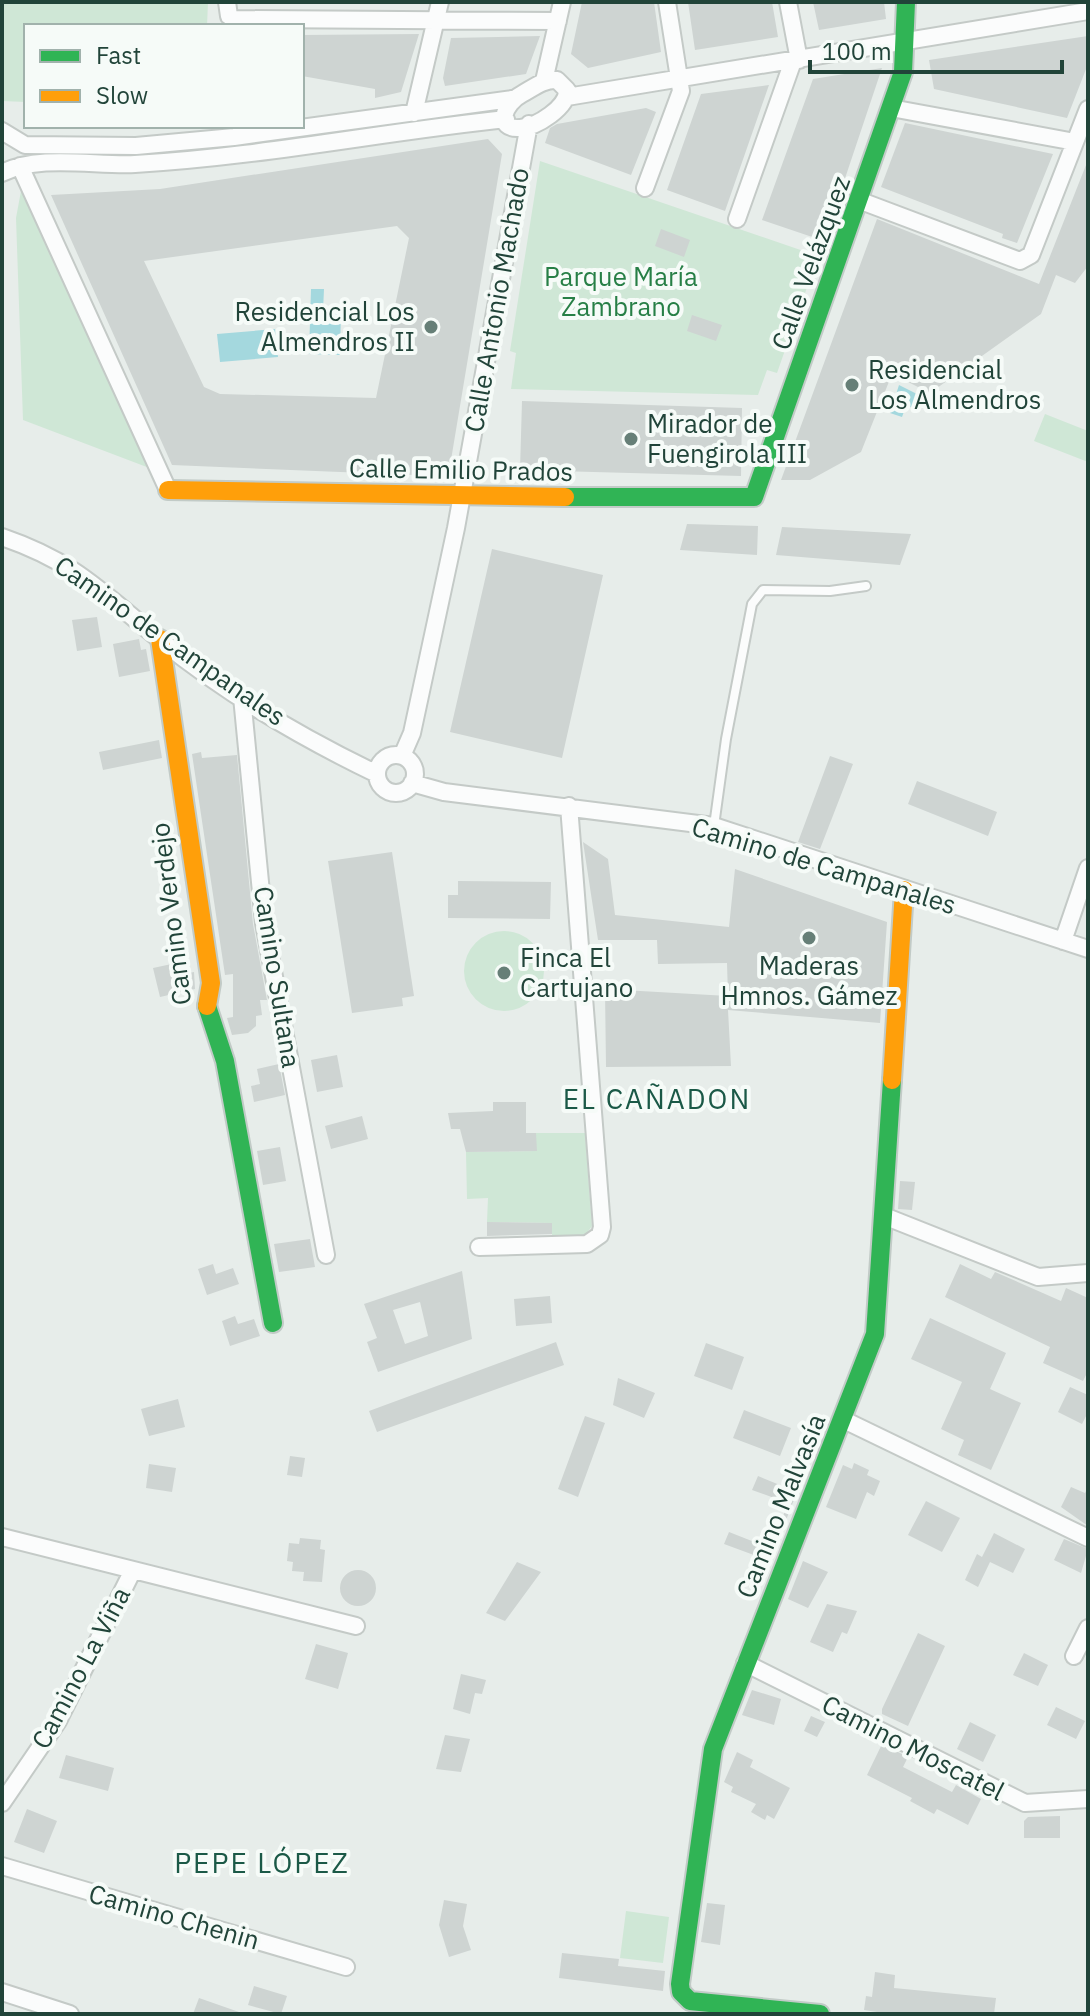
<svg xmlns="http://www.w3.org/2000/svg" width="1090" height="2016" viewBox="0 0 1090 2016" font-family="'IBM Plex Sans',sans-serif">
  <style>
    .green { fill: #cfe7d6 }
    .water { fill: #a4d8de }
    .building { fill: #ced4d2; fill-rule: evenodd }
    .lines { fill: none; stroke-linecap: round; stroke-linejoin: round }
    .lane-casing { stroke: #c4cac7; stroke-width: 12 }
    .street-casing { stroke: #c4cac7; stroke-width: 20 }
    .fast-casing { stroke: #c2cbc7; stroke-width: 22 }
    .slow-casing { stroke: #c2cbc7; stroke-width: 22 }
    .lane { stroke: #fbfcfc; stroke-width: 8 }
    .street { stroke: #fbfcfc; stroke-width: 16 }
    .fast { stroke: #30b455; stroke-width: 18 }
    .slow { stroke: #ff9f0a; stroke-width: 18 }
    .poi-dot { fill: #667f77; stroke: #f6fbf8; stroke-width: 3 }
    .labels { text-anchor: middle; stroke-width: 8; stroke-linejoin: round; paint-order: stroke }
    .street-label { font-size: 26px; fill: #214439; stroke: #f6fbf8 }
    .park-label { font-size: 26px; fill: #277f46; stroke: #f6fbf8 }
    .poi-label { font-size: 26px; fill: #214439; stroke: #f6fbf8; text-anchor: start }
    .neighbourhood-label { font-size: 28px; letter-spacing: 2px; fill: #1b5947; stroke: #f6fbf8 }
  </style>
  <rect width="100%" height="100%" fill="#e7edea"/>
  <path class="green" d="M2 2H208L207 26H26V102L2 101Z
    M540 161 818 256 777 373 767 370 758 395 511 389 516 353 510 351Z
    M21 191 152 469 23 420 16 218Z
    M1045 414 1088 431V462L1034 441Z
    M464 971a40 40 0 1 1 80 0a40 40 0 1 1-80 0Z
    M536 1133H585L592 1226 584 1237 552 1238V1223L487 1222 488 1198 467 1199 466 1152 536 1151Z
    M626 1911 669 1917 663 1963 620 1958Z"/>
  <path class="water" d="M311 289H324L323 311H341L340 355 309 354Z
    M275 329 278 357 220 362 217 334Z
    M899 385 925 398 914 408 906 406 902 417 890 413Z"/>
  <path class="building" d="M582 2H654L661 52 588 68 571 54Z
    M688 2H772L778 37 695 50Z
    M813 2H884L886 19 819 30Z
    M419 34 401 92 375 98V89L302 76V35Z
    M540 36 526 74 445 86 443 78 451 38Z
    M1088 36V64L1067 118 934 89 929 60Z
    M882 68 824 241 762 220 813 79Z
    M769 85 725 211 667 190 701 94Z
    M646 108 656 112 631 175 545 143 550 128 557 124Z
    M905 123 1053 154 1017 243 1002 238 1003 234 881 187Z
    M488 139 502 154 450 466 439 476 172 465 51 195 160 189ZM397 226 409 238 376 398 220 394 204 387 144 261Z
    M1088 160V266L1075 283 1056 275 1041 314 930 393 892 374 861 452 810 480H781L877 219 1039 284Z
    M661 229 690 240 684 257 655 246Z
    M692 315 722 325 716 341 687 331Z
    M522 401 742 408 741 476 520 470Z
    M687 524 758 526 757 555 680 550Z
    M782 527 911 534 900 565 776 555Z
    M492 549 603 575 562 758 450 732Z
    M97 617 102 647 77 651 72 620Z
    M139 639 141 650 146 649 150 671 119 677 113 644Z
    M159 740 162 758 103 770 99 752Z
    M201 752 202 758 237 755 253 924 267 1000H260L262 1015 256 1016V1026L248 1033 232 1035 227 1018 233 1017V974L225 975 192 754Z
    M830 756 853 764 820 849 798 842Z
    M917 781 997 812 988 836 908 804Z
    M583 842 608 859 615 915 729 927 735 869 887 922 880 1023 728 1010 731 1066 606 1067 605 989 728 996 727 963 658 964 657 940H598Z
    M392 852 414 996 402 998 403 1006 352 1013 328 861Z
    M458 881 551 882 550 919 448 918V895H458Z
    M181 962 184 974 194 972 195 989 160 997 153 968Z
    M337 1055 343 1087 317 1092 311 1060Z
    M279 1064 285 1095 254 1102 251 1086 260 1084 257 1069Z
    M493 1102H526V1133H536L537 1151 466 1152 460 1129H451L448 1113 493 1111Z
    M362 1116 368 1139 331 1149 325 1126Z
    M280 1147 286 1181 263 1185 257 1151Z
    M900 1181 915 1182 912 1210 898 1209Z
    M487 1222 552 1223V1234L487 1236Z
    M310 1239 315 1267 279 1272 274 1244Z
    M213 1264 216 1274 233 1268 239 1284 207 1295 198 1269Z
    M960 1264 991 1279 995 1272 1061 1301 1066 1288 1088 1298V1371L1083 1381 1043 1363 1050 1347 945 1297Z
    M462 1271 472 1339 378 1372 367 1342 377 1338 364 1304ZM420 1302 428 1336 405 1344 393 1310Z
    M550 1296 552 1323 516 1326 514 1299Z
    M235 1316 238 1324 254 1319 260 1336 230 1346 222 1321Z
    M930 1318 1006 1353 990 1389 1021 1403 991 1470 958 1455 964 1440 941 1429 962 1382 911 1359Z
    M556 1342 564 1365 377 1432 369 1411Z
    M706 1343 744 1357 732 1390 694 1376Z
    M618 1378 655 1393 644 1418 613 1405Z
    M1070 1387 1088 1395V1412L1082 1424 1058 1412Z
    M178 1399 185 1427 149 1436 141 1409Z
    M744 1410 791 1428 780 1456 733 1438Z
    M585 1416 605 1423 578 1497 558 1489Z
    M290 1456 305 1458 302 1477 287 1475Z
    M854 1463 869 1470 867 1475 880 1481 874 1496 867 1492 856 1519 826 1507 843 1465 852 1469Z
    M149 1464 176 1468 172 1492 146 1488Z
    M758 1476 797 1492 770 1561 724 1544 729 1532 762 1545 766 1534 775 1537 788 1503 752 1490Z
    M1071 1487 1085 1493 1088 1487V1526L1061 1507Z
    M926 1501 960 1518 942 1552 908 1535Z
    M994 1533 1025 1549 1013 1573 990 1562 978 1587 965 1580 977 1554 982 1557Z
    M300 1538 321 1540 320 1549 325 1550 322 1582 303 1581 304 1572 292 1571 293 1562 287 1561 289 1543 299 1544Z
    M1064 1539 1088 1549 1081 1573 1054 1560Z
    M803 1561 828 1572 808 1608 788 1599Z
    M517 1562 541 1572 505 1621 486 1613Z
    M340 1588a18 18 0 1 1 36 0a18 18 0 1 1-36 0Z
    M827 1604 857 1611 847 1634 842 1632 833 1652 810 1642Z
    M918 1633 945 1646 908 1726 882 1714V1709Z
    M316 1644 348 1653 338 1689 305 1679Z
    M1024 1653 1048 1665 1038 1686 1013 1675Z
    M461 1674 486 1680 482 1694 475 1693 470 1714 453 1709Z
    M752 1690 781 1699 774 1725 742 1715Z
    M1056 1707 1085 1721 1076 1739 1047 1725Z
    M811 1716 825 1722 817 1737 804 1731Z
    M970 1722 996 1735 983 1762 957 1749Z
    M445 1735 470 1739 461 1772 436 1769Z
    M882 1744 908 1757 903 1767 952 1792 956 1785 981 1799 968 1825 937 1809 934 1814 910 1801 912 1798 867 1775Z
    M737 1752 753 1760 750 1767 790 1788 774 1819 767 1815 765 1820 751 1812 756 1804 731 1792 733 1787 724 1782Z
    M66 1755 114 1768 108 1791 59 1778Z
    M27 1809 57 1821 44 1853 14 1842Z
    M1060 1816V1838H1024V1821L1028 1817Z
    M444 1900 467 1904 463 1926 471 1950 449 1957 439 1925Z
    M707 1903 725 1905 720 1945 701 1942Z
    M562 1953 619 1959 618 1966 665 1971 663 1991 559 1978Z
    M875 1972 895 1975 894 1988 996 1998 994 2014H890L864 2010 866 1996 872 1997Z
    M254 1986 287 1996 281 2014 248 2005Z
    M199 1998 239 2012V2014H193Z"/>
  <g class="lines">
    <defs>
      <path id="lane" d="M714 826 726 739 752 604 763 590 830 591 866 586"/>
      <path id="street" d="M227 2 229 16 234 19 558 21
        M788 2 799 60
        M557 80 567 90C568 107 537 127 520 128 495 130 503 104 522 94 533 88 544 79 557 80Z
        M544 81 562 2
        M567 97 1088 11
        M891 108 1075 142
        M414 113 440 2
        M2 131 25 145 136 146 234 137 512 99
        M20 166 168 490
        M2 173C39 154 94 166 135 164 259 157 382 132 506 119
        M645 188 681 91 667 2
        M861 201 1020 261 1031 255 1088 109
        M737 219 793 61
        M2 537C75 562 101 592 159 639 224 692 302 738 377 774
        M242 697 264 923 326 1255
        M377 774a19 19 0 1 1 38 0a19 19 0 1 1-38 0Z
        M402 756 412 733 456 528 529 124
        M412 783 444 792 714 826 1088 949
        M1063 941 1088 868
        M884 1216 1038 1277 1088 1273
        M479 1247 587 1244 600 1235 602 1227 569 806
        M844 1420 1088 1538
        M2 1537 356 1626
        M1074 1656 1088 1628
        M745 1663 1025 1803 1088 1799
        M2 1803 58 1721 132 1572
        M2 1866 346 1967
        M2 1992 70 2014"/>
      <path id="fast" d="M565 497H754L903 72 906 2
        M207 1006 225 1061 273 1323
        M820 2014 690 2001 681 1992 680 1984 713 1749 875 1334 892 1080"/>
      <path id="slow" d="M168 490 565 497
        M160 639 211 983 207 1006
        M892 1080 904 890"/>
    </defs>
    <use href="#lane" class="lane-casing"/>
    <use href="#street" class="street-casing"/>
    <use href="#fast" class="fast-casing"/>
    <use href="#slow" class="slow-casing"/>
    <use href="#lane" class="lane"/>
    <use href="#street" class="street"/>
    <use href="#fast" class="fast"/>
    <use href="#slow" class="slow"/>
  </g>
  <g class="poi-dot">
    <circle cx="431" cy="327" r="8"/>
    <circle cx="852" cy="385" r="8"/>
    <circle cx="631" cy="439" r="8"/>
    <circle cx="809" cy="938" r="8"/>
    <circle cx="504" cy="973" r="8"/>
  </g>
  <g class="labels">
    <g class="street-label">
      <text transform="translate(811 263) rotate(-70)" y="9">Calle Velázquez</text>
      <text transform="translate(497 300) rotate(-80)" y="9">Calle Antonio Machado</text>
      <text transform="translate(461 470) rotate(1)" y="9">Calle Emilio Prados</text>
      <text transform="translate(170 641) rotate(35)" y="9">Camino de Campanales</text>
      <text transform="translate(824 866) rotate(17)" y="9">Camino de Campanales</text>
      <text transform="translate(171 914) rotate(-97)" y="9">Camino Verdejo</text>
      <text transform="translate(277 977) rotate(81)" y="9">Camino Sultana</text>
      <text transform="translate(781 1506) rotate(-68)" y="9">Camino Malvasía</text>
      <text transform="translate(81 1668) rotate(-62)" y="9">Camino La Viña</text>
      <text transform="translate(913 1748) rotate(27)" y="9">Camino Moscatel</text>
      <text transform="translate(174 1917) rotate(16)" y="9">Camino Chenin</text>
    </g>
    <g class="park-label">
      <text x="621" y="286">Parque María<tspan x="621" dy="30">Zambrano</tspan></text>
    </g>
    <g class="poi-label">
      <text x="415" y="321" text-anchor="end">Residencial Los<tspan x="415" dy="30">Almendros II</tspan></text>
      <text x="868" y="379">Residencial<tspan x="868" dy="30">Los Almendros</tspan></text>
      <text x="647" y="433">Mirador de<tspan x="647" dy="30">Fuengirola III</tspan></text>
      <text x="520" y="967">Finca El<tspan x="520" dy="30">Cartujano</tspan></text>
      <text x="809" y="975" text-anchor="middle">Maderas<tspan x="809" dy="30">Hmnos. Gámez</tspan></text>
    </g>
    <g class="neighbourhood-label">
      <text x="657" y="1109">EL CAÑADON</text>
      <text x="262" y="1873">PEPE LÓPEZ</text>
    </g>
  </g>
  <rect width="1090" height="2016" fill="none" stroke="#214439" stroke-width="8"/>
  <rect x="24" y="24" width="280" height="104" fill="#f6fbf8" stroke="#a1b2ac" stroke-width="2"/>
  <rect x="40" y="50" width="40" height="12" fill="#30b455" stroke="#a1b2ac" stroke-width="2"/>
  <text x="96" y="64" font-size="24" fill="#214439">Fast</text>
  <rect x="40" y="90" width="40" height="12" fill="#ff9f0a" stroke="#a1b2ac" stroke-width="2"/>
  <text x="96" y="104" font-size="24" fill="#214439">Slow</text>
  <path d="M810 60v12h252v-12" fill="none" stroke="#214439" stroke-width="4"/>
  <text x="822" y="60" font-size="24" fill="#214439" stroke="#f6fbf8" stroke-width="6" paint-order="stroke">100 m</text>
</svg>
